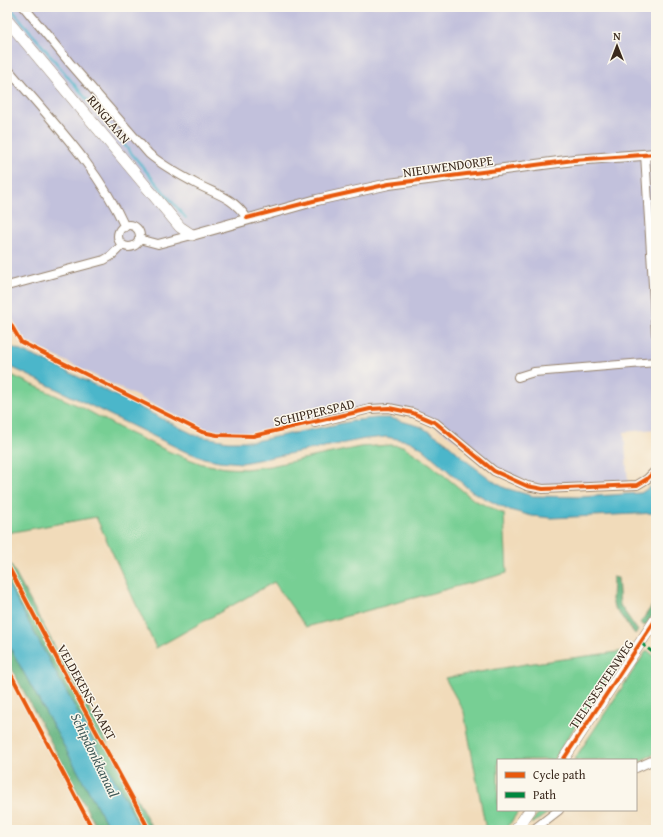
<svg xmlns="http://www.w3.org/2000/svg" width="663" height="837" viewBox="0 0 663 837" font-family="'Gentium Book Plus',serif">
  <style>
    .industrial { fill: #c2c1dc }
    .green { fill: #77cf94; stroke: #597c59 }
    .forest { fill: #61b27e; stroke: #4e6e4e }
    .water { fill: #4cb6ca; stroke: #447074 }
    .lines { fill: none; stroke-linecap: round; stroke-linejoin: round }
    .stream { stroke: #4cb6ca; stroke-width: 2 }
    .minor-casing { stroke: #96826c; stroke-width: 10 }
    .tertiary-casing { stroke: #96826c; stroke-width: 12 }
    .secondary-casing { stroke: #96826c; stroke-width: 12 }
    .minor { stroke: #fff; stroke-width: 8 }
    .tertiary { stroke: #fff; stroke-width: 10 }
    .secondary { stroke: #fff; stroke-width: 11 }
    .quiet { stroke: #00873e; stroke-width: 3; stroke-dasharray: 6 3; stroke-linecap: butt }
    .cycleway-casing { stroke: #fbf7ec; stroke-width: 6 }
    .cycleway { stroke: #e8590c; stroke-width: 4 }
    .labels { text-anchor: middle; stroke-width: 3; stroke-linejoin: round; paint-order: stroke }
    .street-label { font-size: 13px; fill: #3b2a1e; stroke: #fbf7ec }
    .water-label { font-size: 14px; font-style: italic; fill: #415b5a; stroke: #fbf7ec }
  </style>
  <rect width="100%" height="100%" fill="#fbf7ec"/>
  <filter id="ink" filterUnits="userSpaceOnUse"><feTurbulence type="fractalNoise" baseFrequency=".025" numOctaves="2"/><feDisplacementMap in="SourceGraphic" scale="8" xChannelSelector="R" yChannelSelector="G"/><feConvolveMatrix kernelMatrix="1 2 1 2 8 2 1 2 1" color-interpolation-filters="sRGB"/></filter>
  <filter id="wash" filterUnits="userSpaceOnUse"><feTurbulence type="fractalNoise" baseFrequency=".012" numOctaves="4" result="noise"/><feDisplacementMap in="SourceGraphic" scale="16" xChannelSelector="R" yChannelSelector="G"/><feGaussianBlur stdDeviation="0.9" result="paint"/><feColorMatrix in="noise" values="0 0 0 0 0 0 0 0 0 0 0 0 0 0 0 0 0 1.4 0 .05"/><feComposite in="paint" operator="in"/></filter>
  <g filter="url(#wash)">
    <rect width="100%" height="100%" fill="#f1dbba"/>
    <path class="industrial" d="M7 7H656V429L624 432 628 483 547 486 532 484 507 474 484 460 411 409 328 417 245 434 213 432 197 426 25 341 7 309Z"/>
    <path class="green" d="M7 373 81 407 127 432 170 452 202 464 226 468 245 469 270 466 360 447 391 445 403 446 430 464 474 500 504 514 507 573 306 627 274 582 156 648 96 517 7 533Z
      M647 650 656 658V753L636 763V760H574Z
      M625 651 553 760H498V810H519L506 830H486L464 712 445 678 526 664Z
      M540 810H552L532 824V822Z"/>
    <path class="forest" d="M7 558 135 795 153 830H141L120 789 57 675 7 582Z
      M613 577 618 578 620 605 638 631 635 634 614 607 612 600Z
      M656 600V611L645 626 640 623Z
      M7 641 19 664 110 830H98L7 660Z"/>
    <path class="water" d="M7 345 50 363 197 436 228 441H255L358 420 376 418H390L419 426 432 433 446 442 469 463 496 483 505 488 533 496 581 497 641 493 656 483V513L552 518 532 516 506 509 471 491 422 448 409 441 386 437 365 439 242 463 219 461 204 458 184 451 7 365Z
      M7 582 57 675 120 789 141 830H110L19 664 7 641Z"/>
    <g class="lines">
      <path class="stream" d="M10 7 152 178 186 218"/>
    </g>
  </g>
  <g filter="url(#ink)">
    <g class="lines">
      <defs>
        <path id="minor" d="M24 7 69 62 149 154C162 165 178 174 193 182 216 195 231 195 247 218
          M7 68C49 118 98 167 125 227
          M645 154 656 334
          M118 236a11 11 0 1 1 22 0a11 11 0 1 1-22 0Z
          M139 239 158 244 192 235
          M7 286 104 260 111 256 122 245
          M518 377 534 372 656 362
          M315 423 370 409 389 408 413 413 436 423 494 471 527 486 543 489 637 485 647 479 656 470
          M636 768 656 759
          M533 830 559 810"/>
        <path id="tertiary" d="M192 235 317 200 389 184 574 160 656 154"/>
        <path id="secondary" d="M7 20 180 227 192 235
          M563 760 656 619
          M516 830 530 810"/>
      </defs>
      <use href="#minor" class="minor-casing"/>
      <use href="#tertiary" class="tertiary-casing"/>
      <use href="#secondary" class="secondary-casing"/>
      <use href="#minor" class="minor"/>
      <use href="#tertiary" class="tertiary"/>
      <use href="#secondary" class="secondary"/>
      <path class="quiet" d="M641 643 656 655"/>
      <defs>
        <path id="cycleway" d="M247 218 317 200 389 184 574 160 656 154
          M7 318 21 342 202 432 217 435 253 436 370 409 389 408 413 413 436 423 494 471 527 486 543 489 637 485 647 479 656 470
          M7 564 67 678 133 799 149 830
          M7 667 93 830
          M563 760 656 619"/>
      </defs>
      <use href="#cycleway" class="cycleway-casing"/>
      <use href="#cycleway" class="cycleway"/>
    </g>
  </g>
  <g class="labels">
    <g class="street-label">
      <text transform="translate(109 119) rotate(50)" y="5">RINGLAAN</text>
      <text transform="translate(448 166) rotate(-8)" y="5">NIEUWENDORPE</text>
      <text transform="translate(314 412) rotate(-13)" y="5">SCHIPPERSPAD</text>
      <text transform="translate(601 684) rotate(-56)" y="5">TIELTSESTEENWEG</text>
      <text transform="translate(87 692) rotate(61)" y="5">VELDEKENS-VAART</text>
    </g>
    <g class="water-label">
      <text transform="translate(95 755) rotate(64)" y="5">Schipdonkkanaal</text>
    </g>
  </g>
  <rect width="663" height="837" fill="none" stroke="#fbf7ec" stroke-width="24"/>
  <rect x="497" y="759" width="140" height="52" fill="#fbf7ec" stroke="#aea59a"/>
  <rect x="505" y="772" width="20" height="6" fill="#e8590c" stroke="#aea59a"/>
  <text x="533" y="779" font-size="12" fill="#3b2a1e">Cycle path</text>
  <rect x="505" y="792" width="20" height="6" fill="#00873e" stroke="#aea59a"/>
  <text x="533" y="799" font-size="12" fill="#3b2a1e">Path</text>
  <g transform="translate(617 46)" stroke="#fbf7ec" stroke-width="3" paint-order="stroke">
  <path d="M0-3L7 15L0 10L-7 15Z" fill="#3b2a1e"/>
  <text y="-6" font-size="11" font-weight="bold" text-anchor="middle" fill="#3b2a1e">N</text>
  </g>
</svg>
